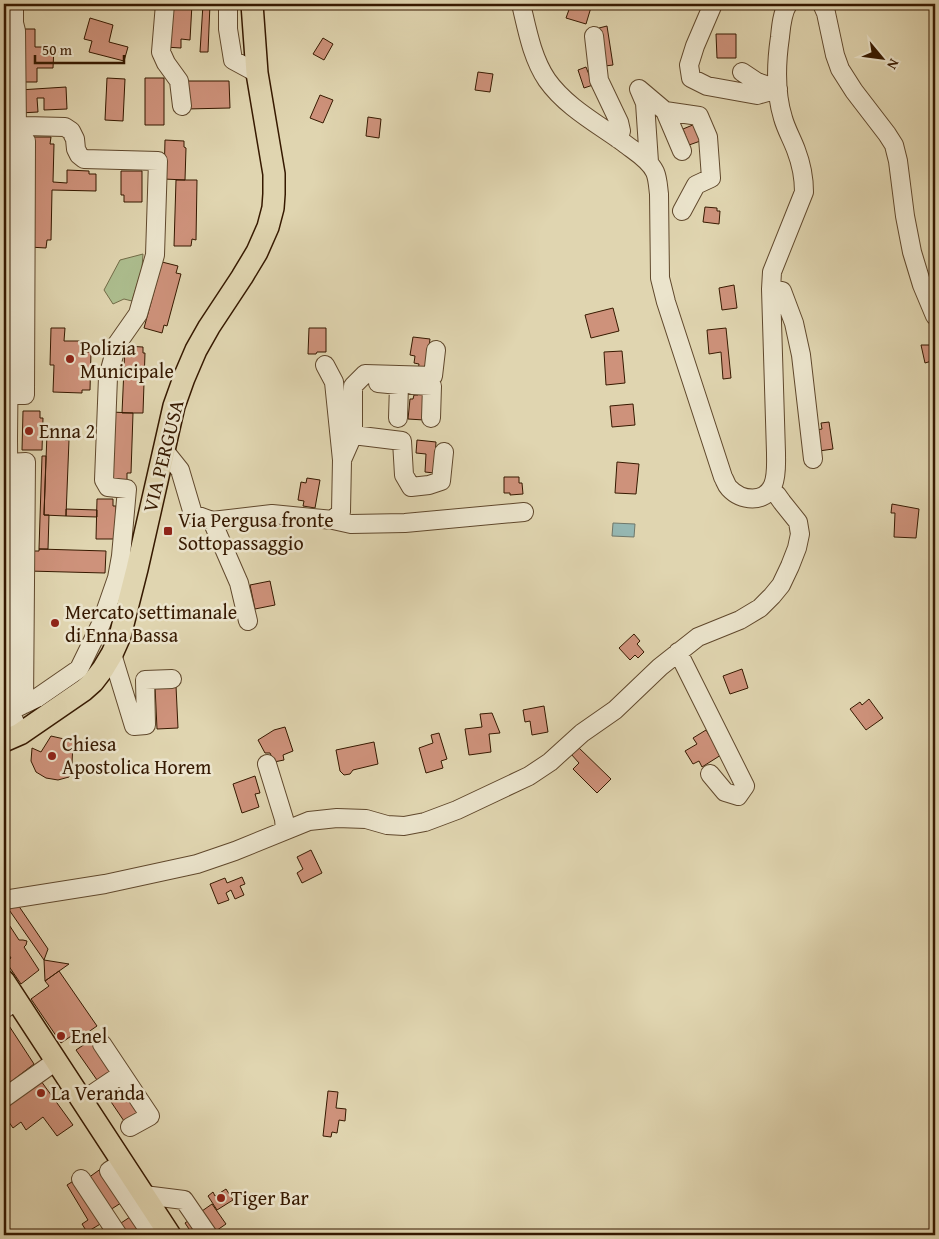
<svg xmlns="http://www.w3.org/2000/svg" width="939" height="1239" viewBox="0 0 939 1239" font-family="'Gentium Book Plus',serif">
  <style>
    .green { fill: #adbe8f; stroke: #726c48 }
    .water { fill: #95b7b2; stroke: #6f786b }
    .building { fill: #ce927b; stroke: #361900 }
    .lines { fill: none; stroke-linecap: round; stroke-linejoin: round }
    .minor-casing { stroke: #60482c; stroke-width: 20 }
    .major-casing { stroke: #361900; stroke-width: 24 }
    .minor { stroke: #ebe4cc; stroke-width: 18 }
    .major { stroke: #e0d5b0; stroke-width: 21 }
    .poi-dot { fill: #8f2418; stroke: #ebe4cc; stroke-width: 2 }
    .labels { text-anchor: middle; stroke-width: 5; stroke-linejoin: round; paint-order: stroke }
    .poi-label { font-size: 20px; fill: #361900; stroke: #ebe4cc; text-anchor: start }
    .street-label { font-size: 20px; fill: #361900; stroke: #ebe4cc }
  </style>
  <rect width="100%" height="100%" fill="#e0d5b0"/>
  <filter id="stains"><feTurbulence type="fractalNoise" baseFrequency=".004" numOctaves="4"/><feColorMatrix values="0 0 0 0 .2 0 0 0 0 .09 0 0 0 0 .02 0 0 0 .5 -.17"/></filter>
  <radialGradient id="worn" r=".72"><stop offset=".6" stop-color="#630" stop-opacity="0"/><stop offset="1" stop-color="#630" stop-opacity=".3"/></radialGradient>
  <path class="green" d="M143 254 142 268 132 301 124 299 113 304 104 290 120 260Z"/>
  <path class="water" d="M613 523 635 524 634 537 612 536Z"/>
  <path class="building" d="M167 4H192L190 40 181 39V48L165 47Z
    M203 4H210L208 52H200Z
    M571 4H592L586 24 566 18Z
    M90 18 113 25 109 42 128 47 124 61 89 52 92 41 84 39Z
    M607 26 613 65 605 66 599 28Z
    M20 29H35V47H54L53 68H37V82H19Z
    M716 34H736V58H717Z
    M323 38 333 44 324 60 313 54Z
    M586 67 593 85 584 88 578 70Z
    M478 72 493 74 490 92 475 90Z
    M107 78 125 79 123 121 105 120Z
    M145 78H164V125H145Z
    M186 81H229L230 108 186 109Z
    M66 87 67 109 44 110V98H37L38 112 20 113 19 90Z
    M320 95 333 100 323 123 310 118Z
    M368 117 381 119 379 138 366 136Z
    M700 122 706 139 689 145 683 129Z
    M33 137H51L50 144H54L53 182 67 183V170L89 171V174H96V191L52 190 51 240H47L46 248 29 247Z
    M165 140 184 141V147L186 148 185 180 164 179Z
    M121 171H142V202H124V195H121Z
    M176 180H197L196 240 192 239 191 246H174Z
    M705 207 717 208V211H720L719 224 703 222Z
    M162 262 178 266 176 273 181 274 167 326 164 325 162 333 144 328Z
    M734 285 737 308 722 310 719 288Z
    M613 308 619 331 591 338 585 315Z
    M51 328H65L64 341H83V352H91L90 390H82V393L53 392 54 365H50Z
    M309 328H326V352H317L316 354H308Z
    M726 328 731 378 723 379 721 352 709 354 707 330Z
    M413 337 430 339 426 371 418 370 419 364 414 363 415 356 410 355Z
    M921 345H935V360L925 363Z
    M125 346 143 347V353H145L143 413H122Z
    M622 351 625 383 606 385 604 352Z
    M419 387 427 388 424 420 408 419 410 399H413L414 395H418Z
    M633 404 635 425 612 427 610 406Z
    M23 411H40V418H43L42 450H22Z
    M111 412 133 413 131 473H127V481L109 480Z
    M829 422 833 449 819 451 816 430 822 429 821 423Z
    M47 433H65V440H69L66 516 44 515Z
    M417 440 436 442 434 473 425 472 426 454 416 453Z
    M42 456H46L44 515H49L48 549H39Z
    M617 462 639 464 636 494 615 493Z
    M504 477H519V483H522L523 494 510 495V493H504Z
    M307 478 320 480 315 508 303 506 304 501 298 500 301 482 306 483Z
    M97 499H113V506H116L115 539H96Z
    M892 504 919 509 916 538 894 537 895 513H891Z
    M66 509 97 510V517L66 516Z
    M39 549 106 551 105 573 28 571 29 551H39Z
    M270 581 275 605 255 609 250 585Z
    M634 634 640 641 637 644 644 652 638 658 635 655 630 660 619 648Z
    M742 669 748 688 730 694 723 676Z
    M155 686H176L178 728 157 729Z
    M869 699 883 718 866 730 850 709 860 702 862 705Z
    M544 706 548 732 532 735 530 721 525 722 523 710Z
    M492 713 500 733 489 734 491 752 469 755 465 729 482 727 480 714Z
    M285 727 293 751 283 755 284 760 274 762 270 753H265L258 740 274 730Z
    M706 730 721 755 702 767 699 761 693 764 685 751 697 744 693 738Z
    M439 733 447 759 441 761 443 768 426 773 419 748 433 743 431 735Z
    M51 736 73 741 72 764 77 765 69 777 58 780 46 778 36 772 31 761 32 748 41 752Z
    M374 742 378 764 353 770 350 774 344 775 340 771 336 750Z
    M578 747 611 779 597 793 573 769 579 763 571 754Z
    M255 776 260 793 255 794 259 807 242 813 233 784Z
    M311 850 322 873 302 883 297 873 303 869 297 857Z
    M242 877 245 884 240 886 244 895 235 899 231 890 226 893 229 900 218 904 210 884 225 878 227 883Z
    M16 902 48 949 44 960 5 904Z
    M4 917 19 940H23L27 941 26 945 24 947 39 970 21 984 6 962 11 958 4 948Z
    M44 960 69 964 45 981Z
    M59 971 97 1026 84 1035 80 1030 61 1043 31 999 49 986 45 981Z
    M4 1018 34 1064 4 1087Z
    M91 1040 112 1070 97 1080 76 1050Z
    M41 1081 73 1125 57 1136 43 1117 26 1130 21 1122 13 1128 4 1115V1104Z
    M119 1083 138 1112 124 1121 105 1093Z
    M328 1091 338 1092 336 1108 346 1109 345 1121 339 1120 337 1133 332 1132 331 1137 323 1136Z
    M102 1168 124 1201 110 1210 88 1178Z
    M75 1180 102 1223 87 1232 82 1224 88 1220 67 1185Z
    M226 1189 233 1200 217 1210 208 1196 213 1192 215 1196Z
    M212 1204 226 1224 210 1235H193L185 1223Z
    M133 1215 147 1235H125L118 1225Z"/>
  <g class="lines">
    <defs>
      <path id="minor" d="M14 4V23L16 31 17 130
        M165 4 161 52 166 63 179 81 182 106
        M228 4V29L233 60 257 73
        M521 4C527 29 532 58 547 80 566 107 598 124 624 143 634 151 649 159 655 172 658 179 658 187 659 194L660 278 666 302 723 477C725 480 726 485 729 488 741 501 765 504 773 485 777 475 776 464 776 453L771 289 772 272 804 192C804 177 801 163 796 150 792 139 786 129 783 118 775 92 776 64 780 37 781 27 782 13 788 4
        M713 4 695 46 689 65 691 78 707 86 757 95 778 89
        M822 4 826 13 835 55 840 69 854 91 887 134 894 145 898 161 905 216 912 252 922 285 935 316
        M594 36 599 80 619 122 621 131 618 139
        M742 72 757 82 778 89
        M665 111 699 116 708 137 711 178 696 185 682 211
        M649 162 645 103 639 89 665 111 682 151
        M771 289 782 291 794 323 801 355 813 459
        M325 365 334 382 342 460
        M378 383 399 385 398 418
        M412 385 432 386 431 418
        M8 394 25 395 26 141
        M353 435 402 441 404 475 411 487 429 485 441 481 444 452
        M164 450 180 470 193 514 212 521 272 514 333 520 341 512 342 460 353 435V386L365 374 433 376 436 350
        M8 463 26 462 24 704
        M333 520 351 524 405 523 524 512
        M212 521 239 583 248 621
        M678 652 745 786 738 796 725 792 710 774
        M112 654 134 726 146 725 145 680 172 679
        M10 711 37 698 79 669 101 624 117 578 121 556 127 489 108 487 104 480 108 377 117 344 138 314 155 255 158 161 84 159 79 155 76 149 75 139 71 131 65 127 25 126 17 130 13 135 11 154 8 438 10 711 20 734
        M267 764 284 819 285 830
        M4 900 105 884 197 864 235 851 309 821 337 818 366 819 387 825 404 826 425 822 457 810 529 776 550 762 582 733 615 710 660 667 698 637 740 620 760 608 772 596 781 585 790 566 797 548 800 534 798 522 782 502 777 495 770 491
        M4 1009 17 1000
        M102 1044 150 1116 130 1127
        M4 1098 56 1061
        M82 1101 122 1074
        M123 1162 109 1171 152 1235
        M81 1179 118 1235
        M144 1195 184 1200 208 1235"/>
      <path id="major" d="M4 741 20 734 84 690 93 682 103 669 112 654 120 636 137 569 174 406 184 378 196 350 209 327 242 277 257 252 268 227 273 208 274 194V174L257 73 252 4
        M4 981 170 1235"/>
    </defs>
    <use href="#minor" class="minor-casing"/>
    <use href="#major" class="major-casing"/>
    <use href="#minor" class="minor"/>
    <use href="#major" class="major"/>
  </g>
  <g class="poi-dot">
    <circle cx="70" cy="359" r="5"/>
    <circle cx="29" cy="431" r="5"/>
    <rect x="163" y="526" width="10" height="10" rx="2.5"/>
    <circle cx="55" cy="623" r="5"/>
    <circle cx="52" cy="756" r="5"/>
    <circle cx="61" cy="1036" r="5"/>
    <circle cx="41" cy="1093" r="5"/>
    <circle cx="221" cy="1198" r="5"/>
  </g>
  <g class="labels">
    <g class="poi-label">
      <text x="80" y="355">Polizia<tspan x="80" dy="23">Municipale</tspan></text>
      <text x="39" y="438">Enna 2</text>
      <text x="178" y="527">Via Pergusa fronte<tspan x="178" dy="23">Sottopassaggio</tspan></text>
      <text x="65" y="619">Mercato settimanale<tspan x="65" dy="23">di Enna Bassa</tspan></text>
      <text x="62" y="751">Chiesa<tspan x="62" dy="23">Apostolica Horem</tspan></text>
      <text x="71" y="1043">Enel</text>
      <text x="51" y="1100">La Veranda</text>
      <text x="231" y="1205">Tiger Bar</text>
    </g>
    <g class="street-label">
      <text transform="translate(163 456) rotate(-76)" y="7">VIA PERGUSA</text>
    </g>
  </g>
  <rect width="939" height="1239" fill="none" stroke="#e0d5b0" stroke-width="20"/>
  <rect x="5" y="5" width="929" height="1229" fill="none" stroke="#361900" stroke-width="2.5"/>
  <rect x="10" y="10" width="919" height="1219" fill="none" stroke="#361900"/>
  <g transform="translate(882 58) rotate(119)" stroke="#ebe4cc" stroke-width="4" paint-order="stroke">
  <path d="M0-4L9 19L0 12L-9 19Z" fill="#361900"/>
  <text y="-8" font-size="14" font-weight="bold" text-anchor="middle" fill="#361900">N</text>
  </g>
  <path d="M35 55v8h89v-8" fill="none" stroke="#361900" stroke-width="2.5"/>
  <text x="42" y="55" font-size="15" fill="#361900" stroke="#ebe4cc" stroke-width="4" paint-order="stroke">50 m</text>
  <rect width="100%" height="100%" filter="url(#stains)"/>
  <rect width="100%" height="100%" fill="url(#worn)"/>
</svg>
